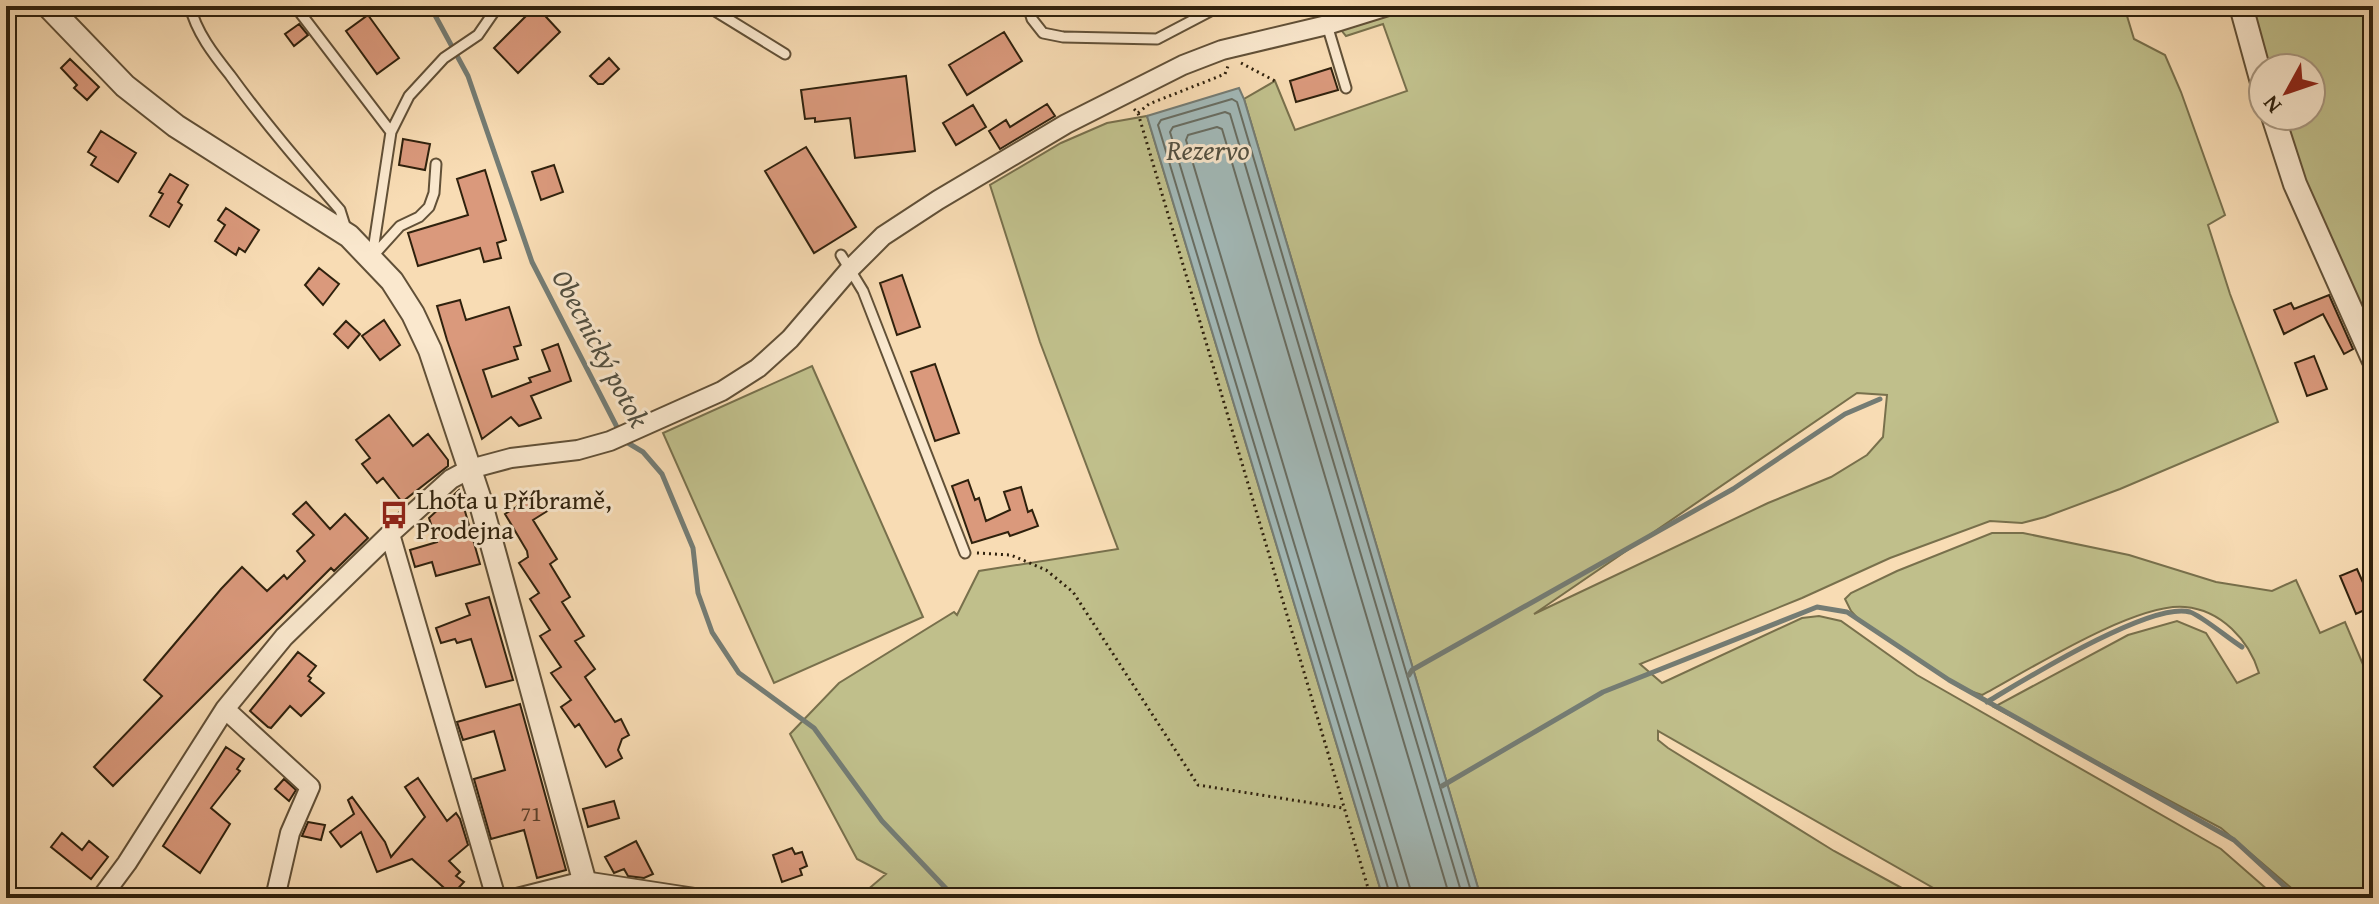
<svg xmlns="http://www.w3.org/2000/svg" width="2379" height="904" viewBox="0 0 2379 904" font-family="'Gentium Book Plus',serif">
  <style>
    .green { fill: #c0bf8b; stroke: #78704c; stroke-width: 2; fill-rule: evenodd }
    .water { fill: #a2b9b8; stroke: #747c74; stroke-width: 2 }
    .lines { fill: none; stroke-linecap: round; stroke-linejoin: round }
    .shore { stroke: #686d62; stroke-width: 2 }
    .stream { stroke: #747c74; stroke-width: 5 }
    .building { fill: #da997c; stroke: #2f210d; stroke-width: 2 }
    .service-casing { stroke: #615037; stroke-width: 13 }
    .minor-casing { stroke: #615037; stroke-width: 22 }
    .tertiary-casing { stroke: #615037; stroke-width: 26 }
    .path { stroke: #2f210d; stroke-width: 3; stroke-dasharray: 2 4; stroke-linecap: butt }
    .service { stroke: #fae8ce; stroke-width: 9 }
    .minor { stroke: #fae8ce; stroke-width: 18 }
    .tertiary { stroke: #fae8ce; stroke-width: 22 }
    .labels { text-anchor: middle; stroke-width: 6; stroke-linejoin: round; paint-order: stroke }
    .number-label { font-size: 22px; fill: #5a3f29 }
    .poi-label { font-size: 26px; fill: #2f210d; stroke: #fae8ce; text-anchor: start }
    .water-label { font-size: 28px; font-style: italic; fill: #524f40; stroke: #fae8ce }
  </style>
  <rect width="100%" height="100%" fill="#f8dcb4"/>
  <filter id="stains"><feTurbulence type="fractalNoise" baseFrequency=".0025" numOctaves="4"/><feColorMatrix values="0 0 0 0 .2 0 0 0 0 .09 0 0 0 0 .02 0 0 0 .5 -.17"/></filter>
  <radialGradient id="worn" r=".72"><stop offset=".6" stop-color="#630" stop-opacity="0"/><stop offset="1" stop-color="#630" stop-opacity=".3"/></radialGradient>
  <path class="green" d="M1322 6H2124L2134 39 2165 55 2181 92 2225 215 2208 225 2230 294 2278 422 2120 489 2045 517 2022 523 1990 521 1890 558 1802 598 1640 664 1662 683 1802 618 1819 616 1841 621 1917 675 2221 849 2277 898H1951L1658 731V740L1668 748 1834 851 1920 898H1481L1244 99 1275 81 1295 130 1407 91 1383 24 1346 36ZM1857 393 1887 395 1883 437 1867 455 1831 477 1768 503 1534 614Z
    M2241 6H2373V342L2274 116H2311V68H2263Z
    M1147 116 1383 898H858L886 874 857 859 790 734 839 683 954 612 957 615 979 571 1118 549 1040 342 990 185 1061 143 1107 123Z
    M812 366 923 617 774 683 663 433Z
    M1992 533H2023L2129 555 2216 582 2272 591 2296 580 2320 633 2345 622 2373 688V898H2303L2221 828 1994 707 2128 635 2177 621 2206 633 2237 683 2259 673C2249 640 2221 610 2185 607 2136 602 2027 671 1982 695L1961 688 1861 622 1851 611 1845 599 1851 593 1897 571Z"/>
  <path class="water" d="M1239 88 1244 99 1481 898H1383L1147 116Z"/>
  <g class="lines">
    <path class="shore" d="M1391 898 1158 125 1161 120 1232 99 1237 102 1473 898
      M1401 898 1170 132 1173 127 1225 112 1230 114 1463 898
      M1413 898 1186 140 1188 135 1217 127 1222 129 1450 898"/>
    <path class="stream" d="M430 6 468 76 532 262 619 431
      M623 440 643 452 662 474 693 548 698 593 712 632 739 673 814 728 882 821 955 898
      M1409 675 1412 670 1733 489 1845 414 1880 399
      M1987 702C2024 680 2151 601 2190 612 2202 616 2229 639 2242 647
      M1442 786 1603 692 1817 607 1847 612 1949 680 2234 840 2297 898"/>
  </g>
  <path class="building" d="M536 6 560 32 518 73 494 48Z
    M368 15 399 58 377 74 346 31Z
    M299 24 308 35 294 46 285 34Z
    M1004 32 1022 61 967 95 949 65Z
    M609 58 619 69 603 84H598L590 76Z
    M70 59 99 87 87 100 74 88 77 85 61 68Z
    M1331 68 1338 90 1296 102 1290 81Z
    M906 76 915 151 855 158 850 118 815 122V118L805 119 801 90Z
    M1047 104 1055 116 1000 149 989 131 1006 120 1010 127Z
    M973 105 986 127 956 145 943 123Z
    M101 131 136 153 118 182 91 165 96 157 88 152Z
    M403 139 430 144 425 170 399 165Z
    M806 147 856 227 814 253 765 171Z
    M554 165 563 192 541 200 532 172Z
    M485 170 506 240 497 243 501 258 484 262 480 248 418 266 408 233 468 215 457 179Z
    M170 174 188 185 178 202 182 205 169 227 150 216 163 194 159 192Z
    M226 208 259 230 245 252 239 248 236 255 215 241 225 225 218 220Z
    M319 268 339 284 323 305 305 285Z
    M902 275 920 327 897 335 880 283Z
    M2329 295 2353 349 2344 354 2323 314 2284 334 2274 310 2291 303 2294 309Z
    M460 300 466 320 509 307 521 345 514 347 518 359 483 370 492 397 531 382 529 378 550 371 542 350 558 344 571 381 531 396 541 418 519 426 511 417 482 439 447 340 437 306Z
    M384 320 400 345 380 360 362 336Z
    M346 321 360 334 348 348 334 334Z
    M2314 356 2327 389 2307 396 2295 363Z
    M935 364 959 433 935 441 911 372Z
    M389 415 413 446 428 434 448 460V466L402 502 383 478 377 483 362 464 370 458 356 440Z
    M968 480 975 500 979 498 986 521 1010 510 1004 492 1021 487 1028 512 1032 510 1038 526 1010 536 1008 532 972 543 952 486Z
    M459 490 480 564 436 576 432 562 415 567 410 550 437 542 429 518Z
    M539 493 549 510 533 520 557 559 550 564 570 597 562 602 584 636 575 641 595 669 585 677 615 722 621 719 629 735 622 739 618 750 622 758 606 767 579 724 575 727 561 707 571 700 551 673 561 667 540 636 550 630 530 599 539 593 519 563 528 557 527 551 505 514Z
    M306 502 330 529 345 514 368 538 334 571 331 568 113 786 94 767 162 696 144 680 221 589 242 567 267 591 284 575 287 579 305 561 297 551 314 535 293 514Z
    M2357 569 2368 594 2373 591V606L2356 614 2340 576Z
    M489 597 513 680 486 687 471 639 457 643 455 639 441 643 436 628 470 615 466 604Z
    M298 652 316 666 308 676 311 678 309 681 324 693 301 716 290 706 271 728 268 727 250 711Z
    M520 704 566 870 537 878 524 830 491 839 474 779 505 770 494 731 463 740 457 722Z
    M226 747 244 759 237 769 240 771 211 808 230 824 200 873 163 846Z
    M418 778 447 821 456 813 460 819 468 845 449 861 460 872 456 876 464 882 452 895 412 859 377 872 361 832 341 847 330 832 354 814 348 800 352 797 385 842 391 857 425 817 405 787Z
    M284 779 296 790 289 801 275 789Z
    M614 801 619 818 588 827 583 809Z
    M308 822 325 825 321 840 302 836Z
    M62 833 82 850 89 841 108 857 91 879 51 847Z
    M636 841 653 874 644 878 628 876 624 869 614 873 605 857Z
    M792 848 795 854 802 852 807 866 800 869 802 875 782 882 773 855Z"/>
  <g class="lines">
    <defs>
      <path id="service" d="M190 6C196 32 214 55 230 75 264 122 302 166 340 210L346 229
        M295 6 391 132
        M707 6 785 54
        M1028 6 1032 19 1043 33 1063 37 1157 39 1220 6
        M1327 25 1346 88
        M436 164 434 193 429 207 419 217 400 226 372 257 391 132 409 96 444 58 478 35 498 6
        M841 255 863 291 965 553"/>
      <path id="minor" d="M390 534 496 898
        M225 709 310 787 290 833 275 898
        M101 898 127 863 225 709 284 637 390 534 451 479 470 469 511 458 578 450 610 441 722 391 758 368 790 339 850 269 883 236 938 200 1066 124 1183 65 1222 50 1327 25 1388 6
        M517 898 584 881 695 898"/>
      <path id="tertiary" d="M48 6 125 86 176 126 349 236 392 281 413 314 430 350 479 497 589 898
        M2241 6 2263 86
        M2273 116 2295 184 2373 359"/>
    </defs>
    <use href="#service" class="service-casing"/>
    <use href="#minor" class="minor-casing"/>
    <use href="#tertiary" class="tertiary-casing"/>
    <path class="path" d="M1241 63 1275 81
      M1134 109 1138 113 1371 898
      M1138 113 1149 104 1225 74 1228 66
      M977 553 1011 555 1046 570 1073 592 1198 785 1343 808"/>
    <use href="#service" class="service"/>
    <use href="#minor" class="minor"/>
    <use href="#tertiary" class="tertiary"/>
  </g>
  <defs>
    <symbol id="bus-bare" viewBox="-9 -9 18 18"><path d="M-5-6H5V4H4V6H2V4H-2V6H-4V4H-5ZM-3.5-4V0h7V-4ZM-3.5 1.2v1.5H-2V1.2ZM2 1.2v1.5H3.5V1.2Z" fill="#8f2418" stroke="#fae8ce" stroke-width="2.5" paint-order="stroke"/></symbol>
  </defs>
  <g fill-rule="evenodd">
    <use href="#bus-bare" x="374" y="495" width="40" height="40"/>
  </g>
  <g class="labels">
    <g class="number-label">
      <text x="531" y="821">71</text>
    </g>
    <g class="poi-label">
      <text x="416" y="509">Lhota u Příbramě,<tspan x="416" dy="30">Prodejna</tspan></text>
    </g>
    <g class="water-label">
      <text x="1208" y="160">Rezervo</text>
      <text transform="translate(601 348) rotate(62)" y="10">Obecnický potok</text>
    </g>
  </g>
  <rect width="2379" height="904" fill="none" stroke="#f8dcb4" stroke-width="32"/>
  <rect x="8" y="8" width="2363" height="888" fill="none" stroke="#2f210d" stroke-width="4"/>
  <rect x="16" y="16" width="2347" height="872" fill="none" stroke="#2f210d" stroke-width="2"/>
  <g transform="translate(2287 92) rotate(230)"><circle r="38" fill="#fae8ce" stroke="#a99881" stroke-width="2"/>
  <path d="M0-6L14 30L0 20L-14 30Z" fill="#8f2418"/>
  <text y="-12" font-size="22" font-weight="bold" text-anchor="middle" fill="#2f210d">N</text>
  </g>
  <rect width="100%" height="100%" filter="url(#stains)"/>
  <rect width="100%" height="100%" fill="url(#worn)"/>
</svg>
